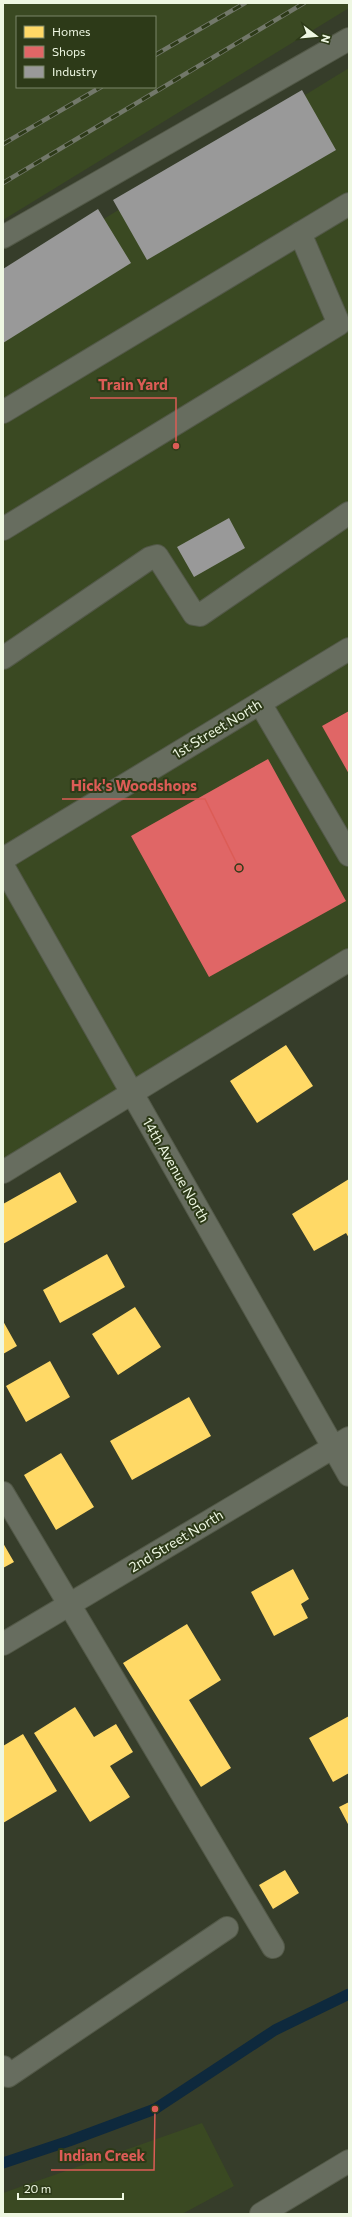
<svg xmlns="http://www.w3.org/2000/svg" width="352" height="2217" viewBox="0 0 352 2217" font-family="Commissioner,sans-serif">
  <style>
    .built { fill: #3a4922; fill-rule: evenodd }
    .homes { fill: #ffd966 }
    .shops { fill: #e06666 }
    .industry { fill: #999 }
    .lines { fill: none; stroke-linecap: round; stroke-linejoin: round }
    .stream { stroke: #0e293d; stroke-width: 11 }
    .minor-casing { stroke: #535948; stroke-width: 24 }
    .minor { stroke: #676d5f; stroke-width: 22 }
    .rail-casing { stroke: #72786a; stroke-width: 4.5 }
    .rail { stroke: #2d3a18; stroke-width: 3; stroke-dasharray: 9; stroke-linecap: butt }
    .labels { text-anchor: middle; stroke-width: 4; stroke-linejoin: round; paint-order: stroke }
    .street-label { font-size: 14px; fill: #eef7e2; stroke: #2d3a18 }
    .leader { fill: none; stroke: #dc5c56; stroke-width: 1.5 }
    .callout-dot { fill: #dc5c56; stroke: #2d3a18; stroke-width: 1.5 }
    .callout-label { font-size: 15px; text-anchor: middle; font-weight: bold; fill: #dc5c56; stroke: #2d3a18; stroke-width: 4; stroke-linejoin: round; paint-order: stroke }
  </style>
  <rect width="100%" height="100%" fill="#363d2a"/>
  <path class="built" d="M3 3H349V8L3 220ZM17 17H155V87H17Z
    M349 68V956L3 1165V281Z
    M202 2123 234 2186 182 2214H3V2193Z"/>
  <path class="homes" d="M286 1045 313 1086 257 1123 230 1081Z
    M60 1172 77 1202 3 1244V1204Z
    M349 1179V1238L346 1233 314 1251 292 1214Z
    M107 1254 125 1287 60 1323 43 1290Z
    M135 1307 161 1347 118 1375 92 1334Z
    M3 1321 17 1346 3 1354Z
    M50 1361 70 1397 26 1422 6 1386Z
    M189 1397 211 1436 132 1480 110 1441Z
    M61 1453 94 1507 56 1530 24 1475Z
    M3 1543 14 1562 3 1568Z
    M293 1569 309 1599 301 1604 308 1618 274 1636 251 1592Z
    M187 1624 221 1680 189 1700 231 1768 201 1787 123 1663Z
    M75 1707 94 1737 116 1724 133 1752 110 1766 130 1797 90 1822 34 1733Z
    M349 1716V1773L333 1782 309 1738Z
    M23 1734 57 1791 3 1823V1746Z
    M349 1802V1826L339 1807Z
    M285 1870 299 1893 273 1909 259 1885Z"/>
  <path class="shops" d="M349 711V774L322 726Z
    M268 759 346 901 209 977 131 836Z"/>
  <path class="industry" d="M302 90 336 150 147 260 113 200Z
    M98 209 131 263 3 343V269Z
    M229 518 245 548 194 577 177 547Z"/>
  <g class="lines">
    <path class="stream" d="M3 2163 69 2141 155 2109 275 2030 349 1994"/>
    <defs>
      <path id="minor" d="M3 237 349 39
        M3 412 349 204
        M3 529 339 324 300 233
        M3 658 150 558 157 556 194 614 200 615 349 513
        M260 703 349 855
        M3 859 349 649
        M3 866 349 1475
        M3 1172 349 960
        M3 1493 273 1947
        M3 1644 349 1438
        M3 2067 8 2076 227 1928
        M261 2214 349 2161"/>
    </defs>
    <use href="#minor" class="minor-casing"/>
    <use href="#minor" class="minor"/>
    <defs>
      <path id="rail" d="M155 55 245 3
        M3 144 101 87
        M3 183 304 3"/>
    </defs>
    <use href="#rail" class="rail-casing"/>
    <use href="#rail" class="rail"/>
  </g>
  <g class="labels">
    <g class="street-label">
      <text transform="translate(217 729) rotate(-31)" y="5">1st Street North</text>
      <text transform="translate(176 1170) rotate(60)" y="5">14th Avenue North</text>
      <text transform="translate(176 1541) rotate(-31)" y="5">2nd Street North</text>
    </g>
  </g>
  <path class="leader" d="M176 446L176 398H90M239 868L205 799H62M155 2109L154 2170H51"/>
  <g class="callout-dot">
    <circle cx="176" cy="446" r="4"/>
    <circle cx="239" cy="868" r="4"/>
    <circle cx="155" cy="2109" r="4"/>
  </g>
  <g class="callout-label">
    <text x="133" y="390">Train Yard</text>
    <text x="134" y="791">Hick's Woodshops</text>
    <text x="102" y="2161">Indian Creek</text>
  </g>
  <rect width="352" height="2217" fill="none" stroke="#eef7e2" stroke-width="8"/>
  <rect x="16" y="16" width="140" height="72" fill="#2d3a18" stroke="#7a8669"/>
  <rect x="24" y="26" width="20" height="12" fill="#ffd966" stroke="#7a8669"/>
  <text x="52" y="36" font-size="12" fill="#eef7e2">Homes</text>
  <rect x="24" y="46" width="20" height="12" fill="#e06666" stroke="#7a8669"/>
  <text x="52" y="56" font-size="12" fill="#eef7e2">Shops</text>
  <rect x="24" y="66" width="20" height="12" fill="#999999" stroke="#7a8669"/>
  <text x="52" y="76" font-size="12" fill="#eef7e2">Industry</text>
  <g transform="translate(316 36) rotate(106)" stroke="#2d3a18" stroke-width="3" paint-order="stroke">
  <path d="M0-3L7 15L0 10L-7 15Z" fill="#eef7e2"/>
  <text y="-6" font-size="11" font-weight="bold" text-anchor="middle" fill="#eef7e2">N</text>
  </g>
  <path d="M18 2193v6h105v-6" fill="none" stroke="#eef7e2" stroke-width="2"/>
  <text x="24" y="2193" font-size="12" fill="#eef7e2" stroke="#2d3a18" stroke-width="3" paint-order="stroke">20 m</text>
</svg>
